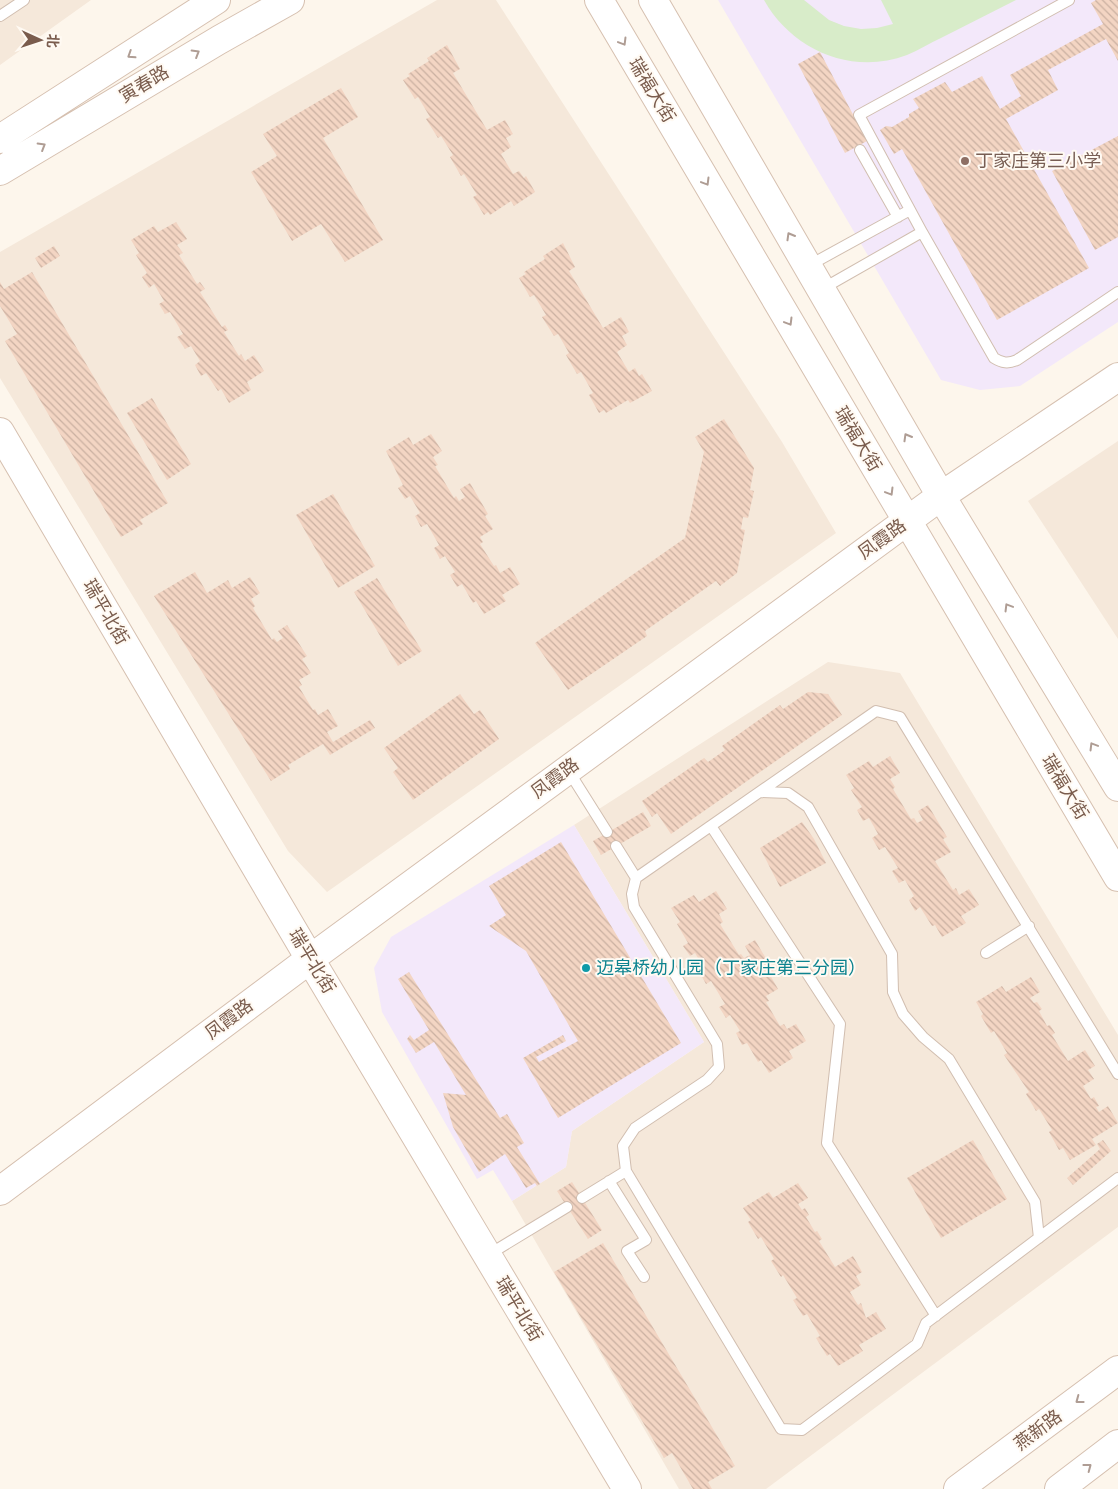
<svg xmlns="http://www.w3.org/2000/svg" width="1118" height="1489" viewBox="0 0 1118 1489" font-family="'Open Sans','Noto Sans SC',sans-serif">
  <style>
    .residential { fill: #f5e8da }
    .education { fill: #f3e8fa }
    .grass { fill: #d8ecc9 }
    .building { fill: url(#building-back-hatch) }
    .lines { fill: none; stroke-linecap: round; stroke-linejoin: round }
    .lane-casing { stroke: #d1beb0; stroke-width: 12 }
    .secondary-casing { stroke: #d6c0b0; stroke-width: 30 }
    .lane { stroke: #fff; stroke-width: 10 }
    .secondary { stroke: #fff; stroke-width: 28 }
    .oneway { stroke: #af9d94 }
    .education-dot { fill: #8d6e63; stroke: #fffaf3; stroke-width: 2 }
    .culture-dot { fill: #0f9aa8; stroke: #fffaf3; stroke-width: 2 }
    .labels { text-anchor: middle; stroke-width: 4; stroke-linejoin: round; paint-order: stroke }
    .street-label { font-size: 18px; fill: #7a5c4d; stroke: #fffaf3 }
    .education-label { font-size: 18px; fill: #785e54; stroke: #fffaf3; text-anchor: start }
    .culture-label { font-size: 18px; fill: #0d838f; stroke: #fffaf3; text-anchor: start }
  </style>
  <defs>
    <pattern id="building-back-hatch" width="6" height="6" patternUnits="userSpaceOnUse" patternTransform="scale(1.25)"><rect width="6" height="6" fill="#f3d5c3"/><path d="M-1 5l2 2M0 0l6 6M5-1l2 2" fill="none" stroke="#cab0a1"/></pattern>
  </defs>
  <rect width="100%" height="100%" fill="#fdf6ec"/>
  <path class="residential" d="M0 0H91L0 65Z
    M437 0H496L782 442 836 533 327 892 288 851 0 378V252Z
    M1118 441V639L1028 501Z
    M828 662 900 673 1118 1035V1227L766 1489H679L512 1201 566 1167 572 1131 704 1042 574 825Z"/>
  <path class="education" d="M718 0H1118V322L1020 386 980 390 941 380Z
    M574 825 704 1042 572 1131 566 1167 512 1201 493 1170 477 1179 382 1012 374 968 391 937Z"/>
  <path class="grass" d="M764 0H804L829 20 844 26 861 29 877 28 893 24 881 0H1016C991 13 966 25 941 38 930 43 919 50 907 55 852 76 792 50 764 0Z"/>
  <path class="building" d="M1096 0H1118V61L1106 39 1048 70 1058 90 1006 119 1089 268 997 320 902 149 894 154 880 130 886 126 892 127 909 117V114L919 108 913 99 945 82 952 92 982 76 1000 109 1021 96 1010 75 1103 24 1091 3Z
    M447 45 460 69 453 73 487 130 505 120 513 134 506 138 511 147 501 154 513 174 519 171 524 178 526 176 535 192 514 206 511 201 490 215 488 212 484 215 473 197 477 195 464 174 461 176 450 157 453 155 441 136 438 138 426 119 430 117 418 97 415 99 403 80 410 76 408 74 429 61 427 58Z
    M820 52 867 141 845 153 798 64Z
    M341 88 358 117 323 138 383 240 345 262 321 224 292 241 251 172 277 156 263 134Z
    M1118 136V237L1095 250 1052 171Z
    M176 222 187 239 177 245 183 253 179 255 197 284 200 282 205 289 200 292 222 327 225 325 228 330 224 332 239 356 241 354 245 361 254 355 264 371 247 382 251 390 229 403 221 389 218 391 206 373 201 376 195 365 200 361 191 346 185 349 177 337 183 334 170 312 165 314 159 304 164 301 154 284 149 288 142 277 147 273 136 255 139 253 131 240 154 226 158 232Z
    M563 243 575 267 569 271 603 328 621 317 629 332 622 336 627 345 617 352 629 372 635 368 639 376 642 374 652 391 630 403 628 400 606 413 604 410 599 413 589 395 593 393 581 372 577 374 566 355 569 353 558 334 554 336 542 317 546 315 534 295 530 297 519 278 526 274 524 272 545 259 543 256Z
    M54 246 60 256 41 268 35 258Z
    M32 272 168 503 140 520 143 524 121 537 5 341 17 334 0 306V282L4 289Z
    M152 398 191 464 167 480 127 413Z
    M724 419 754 468 750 490 754 491 748 518 743 517 741 529 745 530 737 573 720 586 716 581 645 631 647 636 568 690 535 643 685 538 704 452 695 437Z
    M431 434 442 451 433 457 438 465 435 466 454 498 456 496 459 501 465 497 460 489 470 483 488 514 485 516 493 529 480 537 483 542 480 544 494 566 496 565 500 573 510 567 520 584 502 595 506 601 484 614 476 601 473 603 462 584 457 587 450 575 455 572 445 556 440 559 434 548 439 545 427 524 421 527 415 516 420 513 410 496 405 499 398 488 403 485 386 451 409 437 413 445Z
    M333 494 375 566 338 588 296 515Z
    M195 572 207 593 228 580 232 588 250 577 260 593 251 599 255 606 253 608 272 640 274 638 277 642 283 638 278 631 287 625 307 656 302 659 311 673 299 680 302 685 299 687 313 710 315 709 318 715 328 709 338 726 327 732 333 742 370 720 375 728 330 755 323 744 288 765 290 769 271 781 154 596Z
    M377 578 422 651 398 666 354 592Z
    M808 692 828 694 842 715 671 834 657 813 652 817 642 801 704 758 708 762 725 750 722 746 780 705 783 709Z
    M460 694 474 714 480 710 499 739 413 800 393 772 398 768 384 748Z
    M890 756 900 773 890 779 895 787 893 789 911 819 914 818 917 823 923 820 918 811 928 805 947 837 943 839 951 852 935 861 953 890 956 888 959 895 969 889 979 905 961 916 966 923 942 937 935 925 932 926 920 907 915 911 909 900 914 896 905 880 899 883 892 871 898 868 885 847 879 850 872 838 878 834 869 818 863 821 857 810 862 807 851 790 854 788 846 775 869 761 873 767Z
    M643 812 651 826 601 855 593 841Z
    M802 822 814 839 826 863 780 887 760 848Z
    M561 842 681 1043 558 1118 523 1058 563 1035 566 1041 536 1057 539 1062 578 1041 526 951 489 926 506 915 489 886Z
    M716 891 727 909 719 914 723 922 720 924 739 955 741 954 744 958 750 955 745 946 755 940 774 972 770 975 778 989 766 996 769 1001 766 1002 780 1026 784 1024 787 1029 796 1024 806 1041 789 1051 793 1058 769 1073 761 1060 758 1062 747 1043 742 1045 736 1033 740 1031 730 1015 726 1018 719 1007 725 1004 711 981 706 984 700 973 705 970 695 953 690 956 683 946 688 943 677 924 680 922 671 908 694 895 699 902Z
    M409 972 500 1118 507 1114 524 1143 517 1147 540 1184 537 1186 535 1183 526 1188 505 1154 479 1172 453 1127 443 1093 466 1095 434 1042 416 1053 407 1039 410 1035 414 1040 429 1030 398 979Z
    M1031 977 1040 992 1030 998 1034 1003 1037 1002 1042 1009 1039 1011 1047 1026 1050 1025 1055 1033 1052 1035 1068 1061 1085 1050 1095 1066 1088 1070 1094 1079 1083 1086 1091 1099 1094 1097 1099 1106 1096 1107 1099 1112 1108 1106 1118 1123 1092 1139 1096 1145 1070 1160 1063 1148 1059 1150 1049 1132 1052 1130 1039 1109 1036 1111 1026 1094 1029 1092 1004 1055 1007 1053 994 1031 991 1033 981 1016 983 1014 976 1002 1002 986 1006 992Z
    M973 1140 1007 1199 941 1238 907 1178Z
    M1103 1140 1111 1151 1073 1185 1067 1178 1100 1149 1097 1144Z
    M572 1182 602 1230 588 1239 557 1191Z
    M798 1183 808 1198 798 1204 802 1210 805 1208 809 1215 806 1217 815 1232 817 1231 822 1239 819 1241 835 1267 853 1256 862 1272 856 1276 861 1285 850 1292 858 1305 861 1303 866 1318 876 1312 886 1329 859 1345 863 1351 838 1366 830 1354 827 1356 816 1338 820 1336 807 1314 803 1316 793 1300 797 1298 783 1275 781 1277 771 1261 774 1259 761 1237 758 1239 748 1222 751 1220 743 1208 769 1192 773 1198Z
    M603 1243 735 1466 708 1482 712 1489H693L672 1453 664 1458 554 1272Z"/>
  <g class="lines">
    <defs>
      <path id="lane" d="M0 16 24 0
        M860 150 898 217
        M922 232 859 115 1069 0
        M808 266 910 210
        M822 289 922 232 994 358C1002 363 1008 364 1017 360L1118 292
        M568 770 607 832
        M760 792 788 793 808 807 892 954 893 992 903 1014 923 1037 949 1059 1035 1202 1039 1238
        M711 826 840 1024 827 1143 936 1316
        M616 846 636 878
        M986 953 1029 926
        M1118 1074 900 717 876 711 636 878 632 894 634 907 717 1044 719 1067 707 1080 635 1128 623 1146 626 1171 781 1429 802 1430 917 1344 926 1323 1118 1178
        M609 1181 646 1240 627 1251 644 1277
        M582 1198 626 1171
        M488 1255 567 1207"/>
      <path id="secondary" d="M599 0 1118 877
        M653 0 941 496 1118 787
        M0 139 216 0
        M0 171 219 40 290 0
        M0 432 310 959 627 1489
        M0 1191 310 959 941 496 1118 377
        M958 1489 1118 1370
        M1059 1489 1118 1444"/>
    </defs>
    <use href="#lane" class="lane-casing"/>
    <use href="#secondary" class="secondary-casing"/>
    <use href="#lane" class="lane"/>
    <use href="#secondary" class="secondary"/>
  </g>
  <defs><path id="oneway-chevron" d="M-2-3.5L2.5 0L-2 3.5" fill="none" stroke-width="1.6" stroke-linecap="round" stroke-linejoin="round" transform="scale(1.25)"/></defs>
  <g class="oneway">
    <use href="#oneway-chevron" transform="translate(623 42) rotate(59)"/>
    <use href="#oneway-chevron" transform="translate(196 53) rotate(-31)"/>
    <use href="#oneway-chevron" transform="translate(131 55) rotate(147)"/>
    <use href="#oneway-chevron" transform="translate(42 146) rotate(-31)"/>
    <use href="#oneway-chevron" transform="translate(706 182) rotate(59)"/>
    <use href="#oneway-chevron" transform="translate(790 236) rotate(-120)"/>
    <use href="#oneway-chevron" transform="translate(789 322) rotate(59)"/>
    <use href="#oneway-chevron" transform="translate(907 437) rotate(-120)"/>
    <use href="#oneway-chevron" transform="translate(890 492) rotate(59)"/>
    <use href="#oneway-chevron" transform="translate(1008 607) rotate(-121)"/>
    <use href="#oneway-chevron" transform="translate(1093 746) rotate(-121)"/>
    <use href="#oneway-chevron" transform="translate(1079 1400) rotate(143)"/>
    <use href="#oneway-chevron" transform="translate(1088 1467) rotate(-37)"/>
  </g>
  <circle class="education-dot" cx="965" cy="161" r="5"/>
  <circle class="culture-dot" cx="586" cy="968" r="5"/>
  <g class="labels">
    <g class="street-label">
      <text transform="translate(144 84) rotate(-31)" y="6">寅春路</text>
      <text transform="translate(652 90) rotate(59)" y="6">瑞福大街</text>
      <text transform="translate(858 439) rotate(59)" y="6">瑞福大街</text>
      <text transform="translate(882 539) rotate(-36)" y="6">凤霞路</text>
      <text transform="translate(106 612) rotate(60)" y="6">瑞平北街</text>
      <text transform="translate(555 778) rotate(-37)" y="6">凤霞路</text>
      <text transform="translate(1065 787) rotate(59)" y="6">瑞福大街</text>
      <text transform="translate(312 961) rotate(59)" y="6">瑞平北街</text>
      <text transform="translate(229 1019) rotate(-37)" y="6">凤霞路</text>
      <text transform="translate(519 1309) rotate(59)" y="6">瑞平北街</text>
      <text transform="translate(1038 1430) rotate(-37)" y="6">燕新路</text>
    </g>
    <g class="education-label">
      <text x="975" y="167">丁家庄第三小学</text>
    </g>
    <g class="culture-label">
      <text x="596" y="974">迈皋桥幼儿园（丁家庄第三分园）</text>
    </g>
  </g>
  <g transform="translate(40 40) rotate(93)" stroke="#fffaf3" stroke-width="4" paint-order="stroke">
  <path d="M0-4L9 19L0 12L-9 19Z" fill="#7a5c4d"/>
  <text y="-8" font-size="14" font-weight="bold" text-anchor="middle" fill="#7a5c4d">北</text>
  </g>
</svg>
